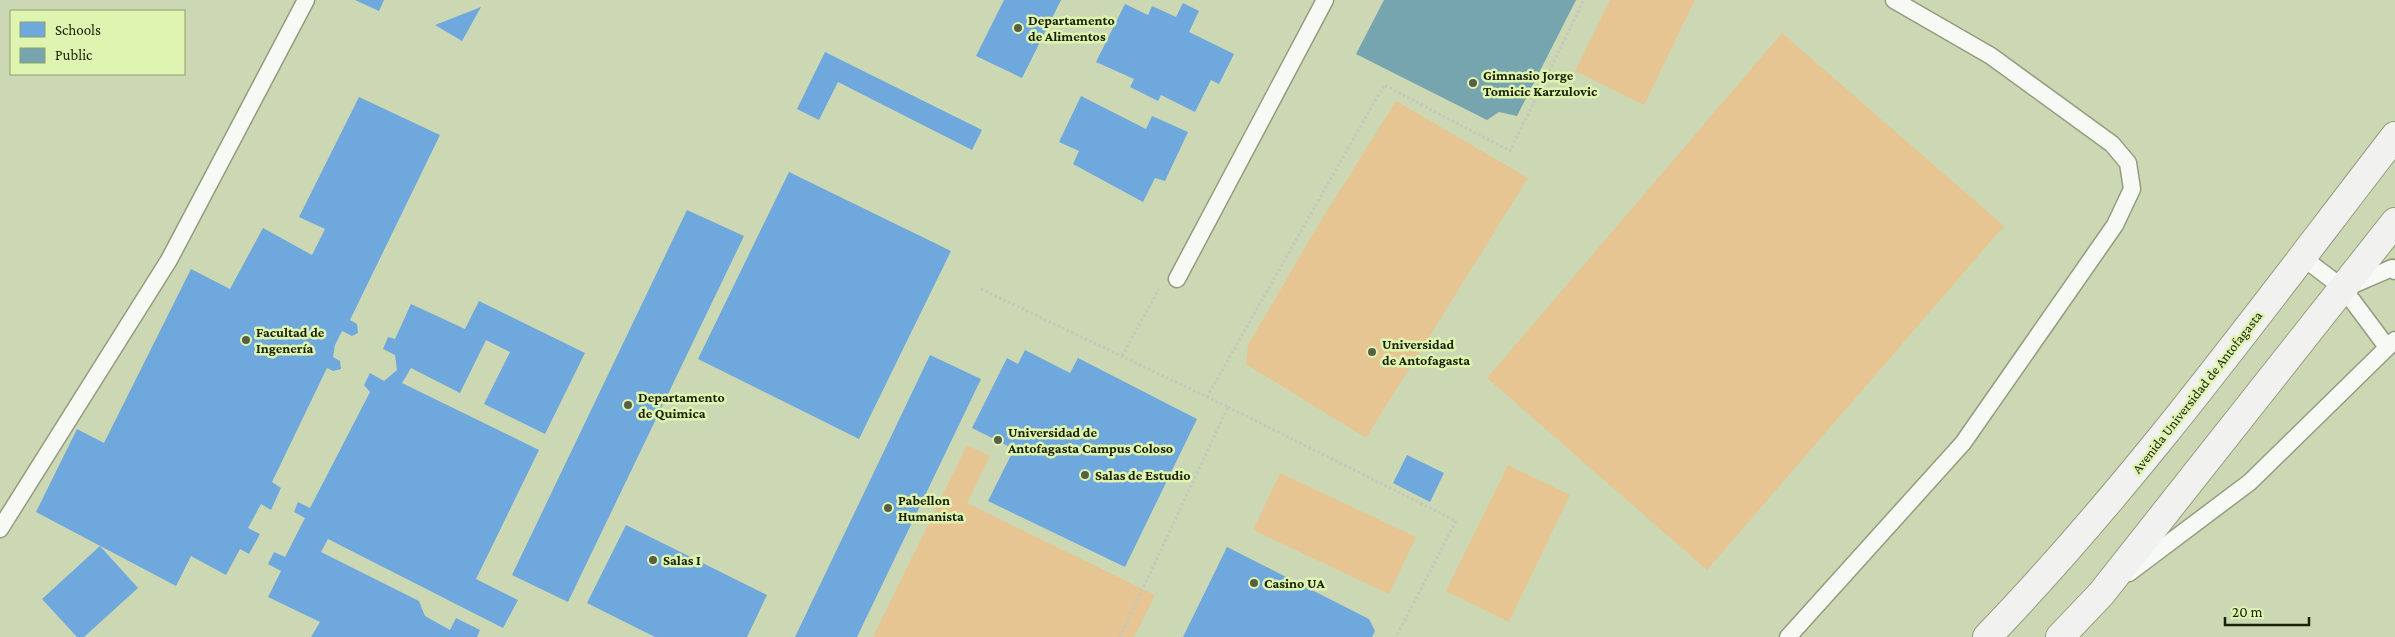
<svg xmlns="http://www.w3.org/2000/svg" width="2395" height="637" font-family="'Crimson Pro',serif">
<style>
.green{fill:#e6c592}
.schools{fill:#6fa8dc}
.public{fill:#76a5af}
.lines{fill:none;stroke-linecap:round;stroke-linejoin:round}
.service-casing{stroke:#939c7f;stroke-width:19}
.secondary-casing{stroke:#939c7f;stroke-width:30}
.path{stroke:#c4c8bd;stroke-width:3;stroke-dasharray:2.5 2.5;stroke-linecap:butt}
.service{stroke:#f7f9f4;stroke-width:16}
.secondary{stroke:#f1f2ef;stroke-width:28}
.poi-dot{fill:#586043;stroke:#dff4b1;stroke-width:2}
.labels{text-anchor:middle;stroke-width:5;stroke-linejoin:round;paint-order:stroke}
.poi-label{font-size:14px;font-weight:bold;fill:#192006;stroke:#dff4b1;text-anchor:start}
.street-label{font-size:14px;fill:#192006;stroke:#dff4b1}
</style>
<rect width="100%" height="100%" fill="#ccd8b3"/>
<g class="green">
<polygon points="1610,0 1695,0 1644,105 1575,71"/>
<polygon points="1782,33 2004,226 1707,570 1487,378"/>
<polygon points="1396,101 1528,178 1366,438 1246,364 1248,345 1317,227"/>
<polygon points="967,445 990,456 967,503 1155,595 1134,637 873,637"/>
<polygon points="1508,465 1570,495 1509,622 1446,591"/>
<polygon points="1280,473 1416,537 1389,594 1253,530"/>
</g>
<g class="schools">
<polygon points="355,0 384,0 379,11"/>
<polygon points="1004,0 1061,0 1022,78 976,56"/>
<polygon points="1183,3 1199,11 1189,32 1234,54 1219,84 1211,80 1195,112 1161,95 1158,101 1130,87 1134,79 1096,62 1125,4 1148,15 1152,6 1176,17"/>
<polygon points="481,7 462,41 435,25"/>
<polygon points="825,52 982,130 972,150 838,82 819,120 797,109"/>
<polygon points="1081,96 1146,129 1152,116 1188,132 1165,181 1155,178 1143,202 1073,164 1079,151 1059,142"/>
<polygon points="359,97 440,135 350,320 357,324 358,333 352,336 342,331 335,345 333,357 340,361 341,369 333,371 327,368 272,482 281,488 271,510 261,504 248,528 260,534 249,554 240,549 226,575 191,556 176,586 36,512 77,429 104,443 191,269 230,289 263,228 312,255 325,229 299,217"/>
<polygon points="789,172 951,251 859,439 698,359"/>
<polygon points="687,210 744,236 568,602 512,575"/>
<polygon points="479,301 585,353 545,434 484,404 510,352 486,340 460,393 411,368 402,383 539,450 476,579 518,600 503,628 328,539 321,552 419,601 425,616 450,630 456,618 480,630 477,637 311,637 320,622 268,597 281,571 268,564 274,552 285,557 305,518 294,512 298,502 310,508 370,392 364,385 370,373 384,381 397,370 395,355 383,349 388,337 395,339 411,304 465,329"/>
<polygon points="1025,350 1070,373 1078,358 1197,419 1125,567 988,501 1014,449 972,428 1007,358 1018,364"/>
<polygon points="930,355 981,379 857,637 795,637"/>
<polygon points="1407,455 1444,473 1430,502 1393,483"/>
<polygon points="626,525 767,595 747,637 655,637 587,603"/>
<polygon points="100,546 138,588 84,637 77,637 42,599"/>
<polygon points="1227,547 1369,619 1375,631 1372,637 1183,637"/>
</g>
<polygon class="public" points="1384,0 1576,0 1517,116 1499,112 1487,120 1356,54"/>
<g class="lines">
<g class="service-casing">
<g id="service">
<polyline points="2302,257 2343,288 2387,347"/>
<polyline points="1177,279 1325,0"/>
<polyline points="2348,287 2392,268 2395,271"/>
<polyline points="0,529 169,260 306,0"/>
<polyline points="2129,573 2250,482 2395,340"/>
<polyline points="1788,637 1963,443 2115,225 2132,189 2128,163 2112,144 1991,56 1894,0"/>
</g>
</g>
<g class="secondary-casing">
<g id="secondary">
<path d="M1987,637C2137,481 2263,307 2395,136"/>
<polyline points="2060,637 2101,594 2395,222"/>
</g>
</g>
<g class="path">
<polyline points="981,289 1228,407 1120,637"/>
<polyline points="1122,356 1159,289"/>
<polyline points="1207,397 1384,85 1510,151 1584,0"/>
<polyline points="1228,407 1456,521 1396,637"/>
</g>
<use href="#service" class="service"/>
<use href="#secondary" class="secondary"/>
</g>
<g class="poi-dot">
<circle cx="1018" cy="28" r="5"/>
<circle cx="1473" cy="83" r="5"/>
<circle cx="246" cy="340" r="5"/>
<circle cx="1372" cy="352" r="5"/>
<circle cx="628" cy="405" r="5"/>
<circle cx="998" cy="440" r="5"/>
<circle cx="1085" cy="475" r="5"/>
<circle cx="888" cy="508" r="5"/>
<circle cx="653" cy="560" r="5"/>
<circle cx="1254" cy="583" r="5"/>
</g>
<g class="labels">
<g class="poi-label">
<text x="1028" y="25">Departamento<tspan x="1028" dy="16">de Alimentos</tspan></text>
<text x="1483" y="80">Gimnasio Jorge<tspan x="1483" dy="16">Tomicic Karzulovic</tspan></text>
<text x="256" y="337">Facultad de<tspan x="256" dy="16">Ingenería</tspan></text>
<text x="1382" y="349">Universidad<tspan x="1382" dy="16">de Antofagasta</tspan></text>
<text x="638" y="402">Departamento<tspan x="638" dy="16">de Quimica</tspan></text>
<text x="1008" y="437">Universidad de<tspan x="1008" dy="16">Antofagasta Campus Coloso</tspan></text>
<text x="1095" y="480">Salas de Estudio</text>
<text x="898" y="505">Pabellon<tspan x="898" dy="16">Humanista</tspan></text>
<text x="663" y="565">Salas I</text>
<text x="1264" y="588">Casino UA</text>
</g>
<g class="street-label">
<text transform="translate(2197 392) rotate(-52)" y="5">Avenida Universidad de Antofagasta</text>
</g>
</g>
<rect x="10" y="10" width="175" height="65" fill="#dff4b1" stroke="#909f6d"/>
<rect x="20" y="22" width="25" height="15" fill="#6fa8dc" stroke="#909f6d"/>
<text x="55" y="35" font-size="15" fill="#192006">Schools</text>
<rect x="20" y="48" width="25" height="15" fill="#76a5af" stroke="#909f6d"/>
<text x="55" y="60" font-size="15" fill="#192006">Public</text>
<path d="M2225 617v8h84v-8" fill="none" stroke="#192006" stroke-width="2.5"/>
<text x="2232" y="617" font-size="15" fill="#192006" stroke="#dff4b1" stroke-width="4" paint-order="stroke">20 m</text>
</svg>
